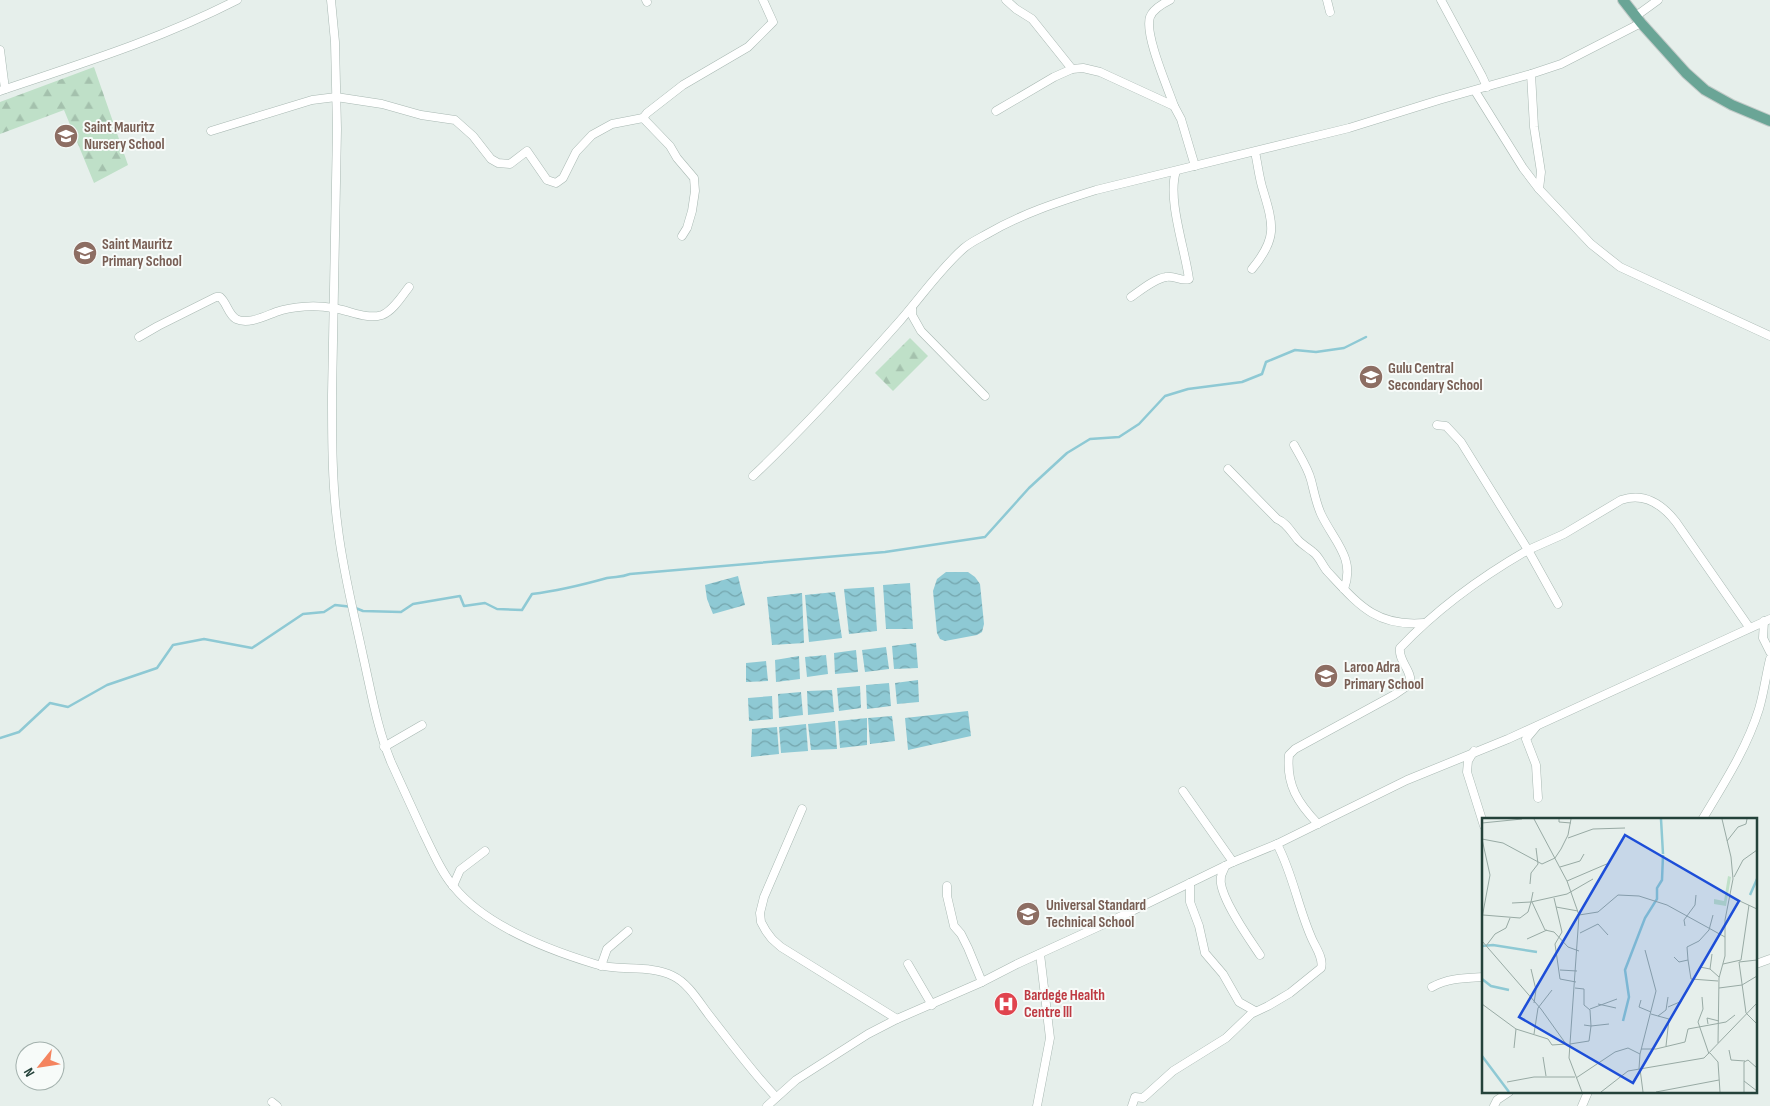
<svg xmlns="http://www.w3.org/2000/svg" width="1770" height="1106" font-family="'Sofia Sans Condensed',sans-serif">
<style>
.forest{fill:url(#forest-firs)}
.water{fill:url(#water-waves)}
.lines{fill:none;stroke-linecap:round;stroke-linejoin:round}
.stream{stroke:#8ec9d4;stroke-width:2.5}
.minor-casing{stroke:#a8b8b2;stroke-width:9}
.major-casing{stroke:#c2cac8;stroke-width:12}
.minor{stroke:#fff;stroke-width:8}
.major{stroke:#6aa596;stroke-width:10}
.labels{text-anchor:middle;stroke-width:4;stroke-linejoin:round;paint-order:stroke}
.education-label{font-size:15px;font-weight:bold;fill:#785e54;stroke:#f7fbf9;text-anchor:start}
.health-label{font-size:15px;font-weight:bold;fill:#be3a42;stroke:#f7fbf9;text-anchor:start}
.inset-river{fill:none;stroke:#8ec9d4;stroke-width:2.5}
.inset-road{fill:none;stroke:#98aaa4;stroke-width:1}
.view{fill:#1d4ed8;fill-opacity:0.15;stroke:#1d4ed8;stroke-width:2.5}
.inset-edge{fill:none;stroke:#24423a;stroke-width:2.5}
</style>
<defs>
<pattern id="forest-firs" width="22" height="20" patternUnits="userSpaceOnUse" patternTransform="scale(1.25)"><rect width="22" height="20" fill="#bfe0c8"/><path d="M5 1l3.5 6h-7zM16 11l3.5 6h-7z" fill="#a4c1ad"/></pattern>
<pattern id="water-waves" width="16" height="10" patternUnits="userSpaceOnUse" patternTransform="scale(1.25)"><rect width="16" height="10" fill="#8ec9d4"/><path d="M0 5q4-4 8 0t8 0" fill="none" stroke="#74a5ad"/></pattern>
</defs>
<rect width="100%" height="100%" fill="#e6efeb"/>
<g class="forest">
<polygon points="94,67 128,165 94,183 64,110 0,134 0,102"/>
<polygon points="910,338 928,356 893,391 875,373"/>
</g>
<g class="water">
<polygon points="946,572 968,572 975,577 980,584 984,624 982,632 977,635 945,641 940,639 937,633 933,591 937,579"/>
<polygon points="738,576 745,605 713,614 707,599 705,585"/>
<polygon points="910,583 913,629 886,629 883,585"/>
<polygon points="874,587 877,631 849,634 844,589"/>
<polygon points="835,592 842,638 809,642 805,595"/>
<polygon points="802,593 804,643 772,645 767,597"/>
<polygon points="916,643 918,668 894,669 892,646"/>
<polygon points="886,647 889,669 865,672 862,650"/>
<polygon points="856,650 858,672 835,674 834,653"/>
<polygon points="826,655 828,674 807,677 805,657"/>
<polygon points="799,656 800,679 776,682 775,660"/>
<polygon points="766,661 768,681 746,682 746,663"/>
<polygon points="918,680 919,702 897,704 895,683"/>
<polygon points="889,683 891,706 867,709 866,685"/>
<polygon points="860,686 861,708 839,711 837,688"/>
<polygon points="832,690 834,712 808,715 807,691"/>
<polygon points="801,692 803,715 779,718 778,694"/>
<polygon points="772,696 773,719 749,721 748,698"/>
<polygon points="968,711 971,736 908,750 905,718"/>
<polygon points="892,716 895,741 870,744 868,718"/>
<polygon points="867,718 867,745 840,748 838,721"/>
<polygon points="835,721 837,749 811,750 808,724"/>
<polygon points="806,724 808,751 781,753 779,727"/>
<polygon points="777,727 779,754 751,757 752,729"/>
</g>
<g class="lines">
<path class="stream" d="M0,738L19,732L50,703L68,707L107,685L157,668L173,645L204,639L252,648L303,614L324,612L335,605L353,607L363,611L401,612L413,604L460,596L464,606L485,603L497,609L522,610L532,594C557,591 582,585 607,578C616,576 620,578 630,574L885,552L985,537L1029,488L1067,453L1090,439L1119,437L1139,424L1165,396L1188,389L1242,382L1262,374L1266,362L1295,350L1316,352L1344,348L1366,337"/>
<g class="minor-casing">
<g id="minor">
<path d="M331,0L335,42L337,129L332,395C332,440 332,485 338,529C343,571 354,614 363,656C371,691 377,728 391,762C402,786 413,810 424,834C433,852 441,872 454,887C485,925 549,950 595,964C620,972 649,964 673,976C688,983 699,1002 709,1015C731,1043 752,1072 776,1097"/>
<polyline points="646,0 647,2"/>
<polyline points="1006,0 1016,9 1032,19 1072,69"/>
<path d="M1170,0C1162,4 1153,9 1150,17C1144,34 1168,88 1174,106"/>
<polyline points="1327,0 1330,12"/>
<polyline points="1441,0 1482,76 1487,87"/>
<polyline points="1636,16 1658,0"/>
<polyline points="1641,23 1561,64 1531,74 1534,127 1541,172 1539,189 1591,244 1620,267 1770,336"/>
<polyline points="0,50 5,89"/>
<path d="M0,91C80,64 161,39 237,0"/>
<polyline points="1475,91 1523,168 1539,189"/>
<polyline points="996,111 1054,77 1072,69 1083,68 1100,72 1174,106 1181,119 1195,166"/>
<polyline points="211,131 312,100 336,97 382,104 421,115 455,120 473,136 491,159 498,163 510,164 527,151 547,180 556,183 563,178 576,152 592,135 612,124 643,118"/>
<polyline points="682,236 687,228 692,211 695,191 694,178 677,158 670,146 643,118 647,113 683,85 748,47 773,22 763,0"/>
<path d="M1252,269C1277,239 1274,226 1263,190C1259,178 1258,165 1255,152"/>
<path d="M1131,297C1141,290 1154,279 1166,277C1174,275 1182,282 1189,279C1185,249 1167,199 1176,171"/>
<polyline points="912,308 912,315 921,331 985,396"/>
<path d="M139,337L158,326L216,297H220C227,303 228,314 236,319C248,325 265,316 276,312C293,306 316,305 333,308C349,310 366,320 382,315C393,311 402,296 409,287"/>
<path d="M1437,425L1446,426L1461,442L1528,550L1564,534L1621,500C1644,492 1662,504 1676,522L1749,627"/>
<path d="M1294,445C1300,456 1308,468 1311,480C1314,491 1316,503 1321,514C1333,540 1356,558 1344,589"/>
<path d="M1228,469L1277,519C1286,522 1291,532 1298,540C1303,545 1308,548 1313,552C1319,556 1322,565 1327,571C1358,604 1375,627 1424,623"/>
<path d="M753,476C805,427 852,375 899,322C921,297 940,269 964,248C971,242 980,238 987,234C1021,214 1058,202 1096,190L1349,128L1439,100L1531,74"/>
<polyline points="1764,621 1763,638 1770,652"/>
<polyline points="1536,727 1526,739 1536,765 1538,798"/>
<polyline points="384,747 422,725"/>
<polyline points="1474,751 1468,761 1467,772 1484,826"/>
<polyline points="1183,791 1233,862"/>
<polyline points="802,809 764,897 760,913 761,922 766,931 772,939 781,947 897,1019"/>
<path d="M1702,820C1723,785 1747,748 1759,709C1764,692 1766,675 1770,659"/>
<path d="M1318,824C1298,803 1286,785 1289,755L1295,749L1394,695L1410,684C1413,671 1398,661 1400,648C1437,609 1481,577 1528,550L1558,604"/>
<path d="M1225,866C1224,870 1221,874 1221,877C1217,894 1250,940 1260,955"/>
<polyline points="1190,883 1190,902 1199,926 1205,953 1223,974 1239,1002 1255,1011"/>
<polyline points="453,886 460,870 485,851"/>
<polyline points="947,886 947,896 954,926 961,934 968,948 982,982"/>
<polyline points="908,964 932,1005"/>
<polyline points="1756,964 1770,959"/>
<polyline points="601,966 607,949 628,931"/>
<path d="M1432,987C1448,978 1465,978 1484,977"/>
<polyline points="272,1102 277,1106"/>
<polyline points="767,1106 796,1080 868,1034 897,1019 982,982 1017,964 1126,914 1233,862 1277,844 1407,780 1508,739 1770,619"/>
<polyline points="1037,1106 1050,1038 1040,954"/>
<path d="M1132,1106L1135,1097L1143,1098L1173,1071L1226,1038L1251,1014L1268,1006L1290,993L1321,968C1324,959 1316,948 1312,939C1298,908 1293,874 1277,844"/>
<polyline points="1494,1106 1497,1100 1509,1092"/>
<polyline points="1582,1106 1588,1092"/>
</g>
</g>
<g class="major-casing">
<polyline id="major" points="1623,0 1641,23 1686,73 1705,90 1732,105 1770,121"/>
</g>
<use href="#minor" class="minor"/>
<use href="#major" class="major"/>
</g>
<defs>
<g id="school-disc" transform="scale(1.25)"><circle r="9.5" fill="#8d6e63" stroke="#f7fbf9"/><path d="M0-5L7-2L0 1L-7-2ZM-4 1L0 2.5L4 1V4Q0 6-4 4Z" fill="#fff"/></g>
<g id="hospital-disc" transform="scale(1.25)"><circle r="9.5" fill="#e0444e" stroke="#f7fbf9"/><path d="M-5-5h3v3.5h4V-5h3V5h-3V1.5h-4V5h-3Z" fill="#fff"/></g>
</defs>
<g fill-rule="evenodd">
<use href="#school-disc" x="66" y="136"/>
<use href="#school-disc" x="85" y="253"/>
<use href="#school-disc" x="1371" y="377"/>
<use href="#school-disc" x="1326" y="676"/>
<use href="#school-disc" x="1028" y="914"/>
<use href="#hospital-disc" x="1006" y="1004"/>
</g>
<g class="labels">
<g class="education-label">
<text x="84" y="132">Saint Mauritz<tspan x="84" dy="17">Nursery School</tspan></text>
<text x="102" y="249">Saint Mauritz<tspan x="102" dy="17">Primary School</tspan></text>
<text x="1388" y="373">Gulu Central<tspan x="1388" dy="17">Secondary School</tspan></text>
<text x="1344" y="672">Laroo Adra<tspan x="1344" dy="17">Primary School</tspan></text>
<text x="1046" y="910">Universal Standard<tspan x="1046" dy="17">Technical School</tspan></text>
</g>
<g class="health-label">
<text x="1024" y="1000">Bardege Health<tspan x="1024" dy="17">Centre lll</tspan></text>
</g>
</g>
<g transform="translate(1482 818)">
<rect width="275" height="275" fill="#e6efeb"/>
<path d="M246,58L249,59L244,88L232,86V81L242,83Z" fill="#bfe0c8"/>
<path class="inset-river" d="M179,1L181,36M268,77L275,61M0,128L11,127L55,134M0,161L9,168L27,172M141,203L147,179L143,152L163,100L175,81V70L180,62L181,37M0,238L27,274"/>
<path class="inset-road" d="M52,1L85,63L97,97L87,240L100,274M77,1V4L89,5M0,5L40,1M86,20L111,11L143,10M0,21L21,25L60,46L73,40L79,31L86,17L89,1M245,23L256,9L264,6L265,1M78,49L98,43L102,36M252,59L261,42L275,32M85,63L127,45M48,66L49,55L56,46L54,30M247,78L275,91M72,80L80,114L73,126L78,161L94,164M50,84L63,112L72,114L86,129L97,133M30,85L49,84L51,74M74,89L96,93M1,97L38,100L46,94L49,84L85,76L111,61M97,97L116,94L136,77L157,78L185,87L243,119M0,100L8,57L0,21M203,108L202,102L213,87L214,77M98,115L116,106L126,117M45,121L65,112M0,123L59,191L84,226M4,128L13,116L24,110L28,100M192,139L197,144L206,142L209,161L236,163M206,142L205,129L217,123L227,112L231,97M275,142L257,144L264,195L275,206M241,146L259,142L267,87M218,149L228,151L237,159M49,151L54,172L52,185M228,151L230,136M78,152L95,153M93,170L102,171V187L108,192L109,208L102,207M237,170L260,167L275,158M220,179L221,191L216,204L227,236M159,182L157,189L169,194M0,186L34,211L66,221L70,227L84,226M116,186L134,190M186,189L200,183M108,191L135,181M169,196L176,198L184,192L186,179M176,198L187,201L184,228M226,206L225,200L237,203M52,216L56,190L70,172M236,225L237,160L243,138V102L251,61L249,39L240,1M88,226L107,223L109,208L127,206M32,230L34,211M159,231H174L203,224L206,211L244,204L253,197M247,232L249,242L263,243M228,235L236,244L238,274M158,236L174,173L163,132M61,239L64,258M158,251L161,274M94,260L133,234L146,230L158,236L157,251M262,263L275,273M25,264L52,259H93M119,274L146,253L222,240L275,185M174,274L237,262M262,274V244L266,242L275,250"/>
<path class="view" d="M143,17L257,83L151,265L37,199Z"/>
<rect width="275" height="275" class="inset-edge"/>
</g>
<g transform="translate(40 1066) rotate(240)"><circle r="24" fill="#f7fbf9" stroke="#a3b1ad"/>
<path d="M0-4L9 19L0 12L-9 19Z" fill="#f4845f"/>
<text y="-8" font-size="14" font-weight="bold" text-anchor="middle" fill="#24423a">N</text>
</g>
</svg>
